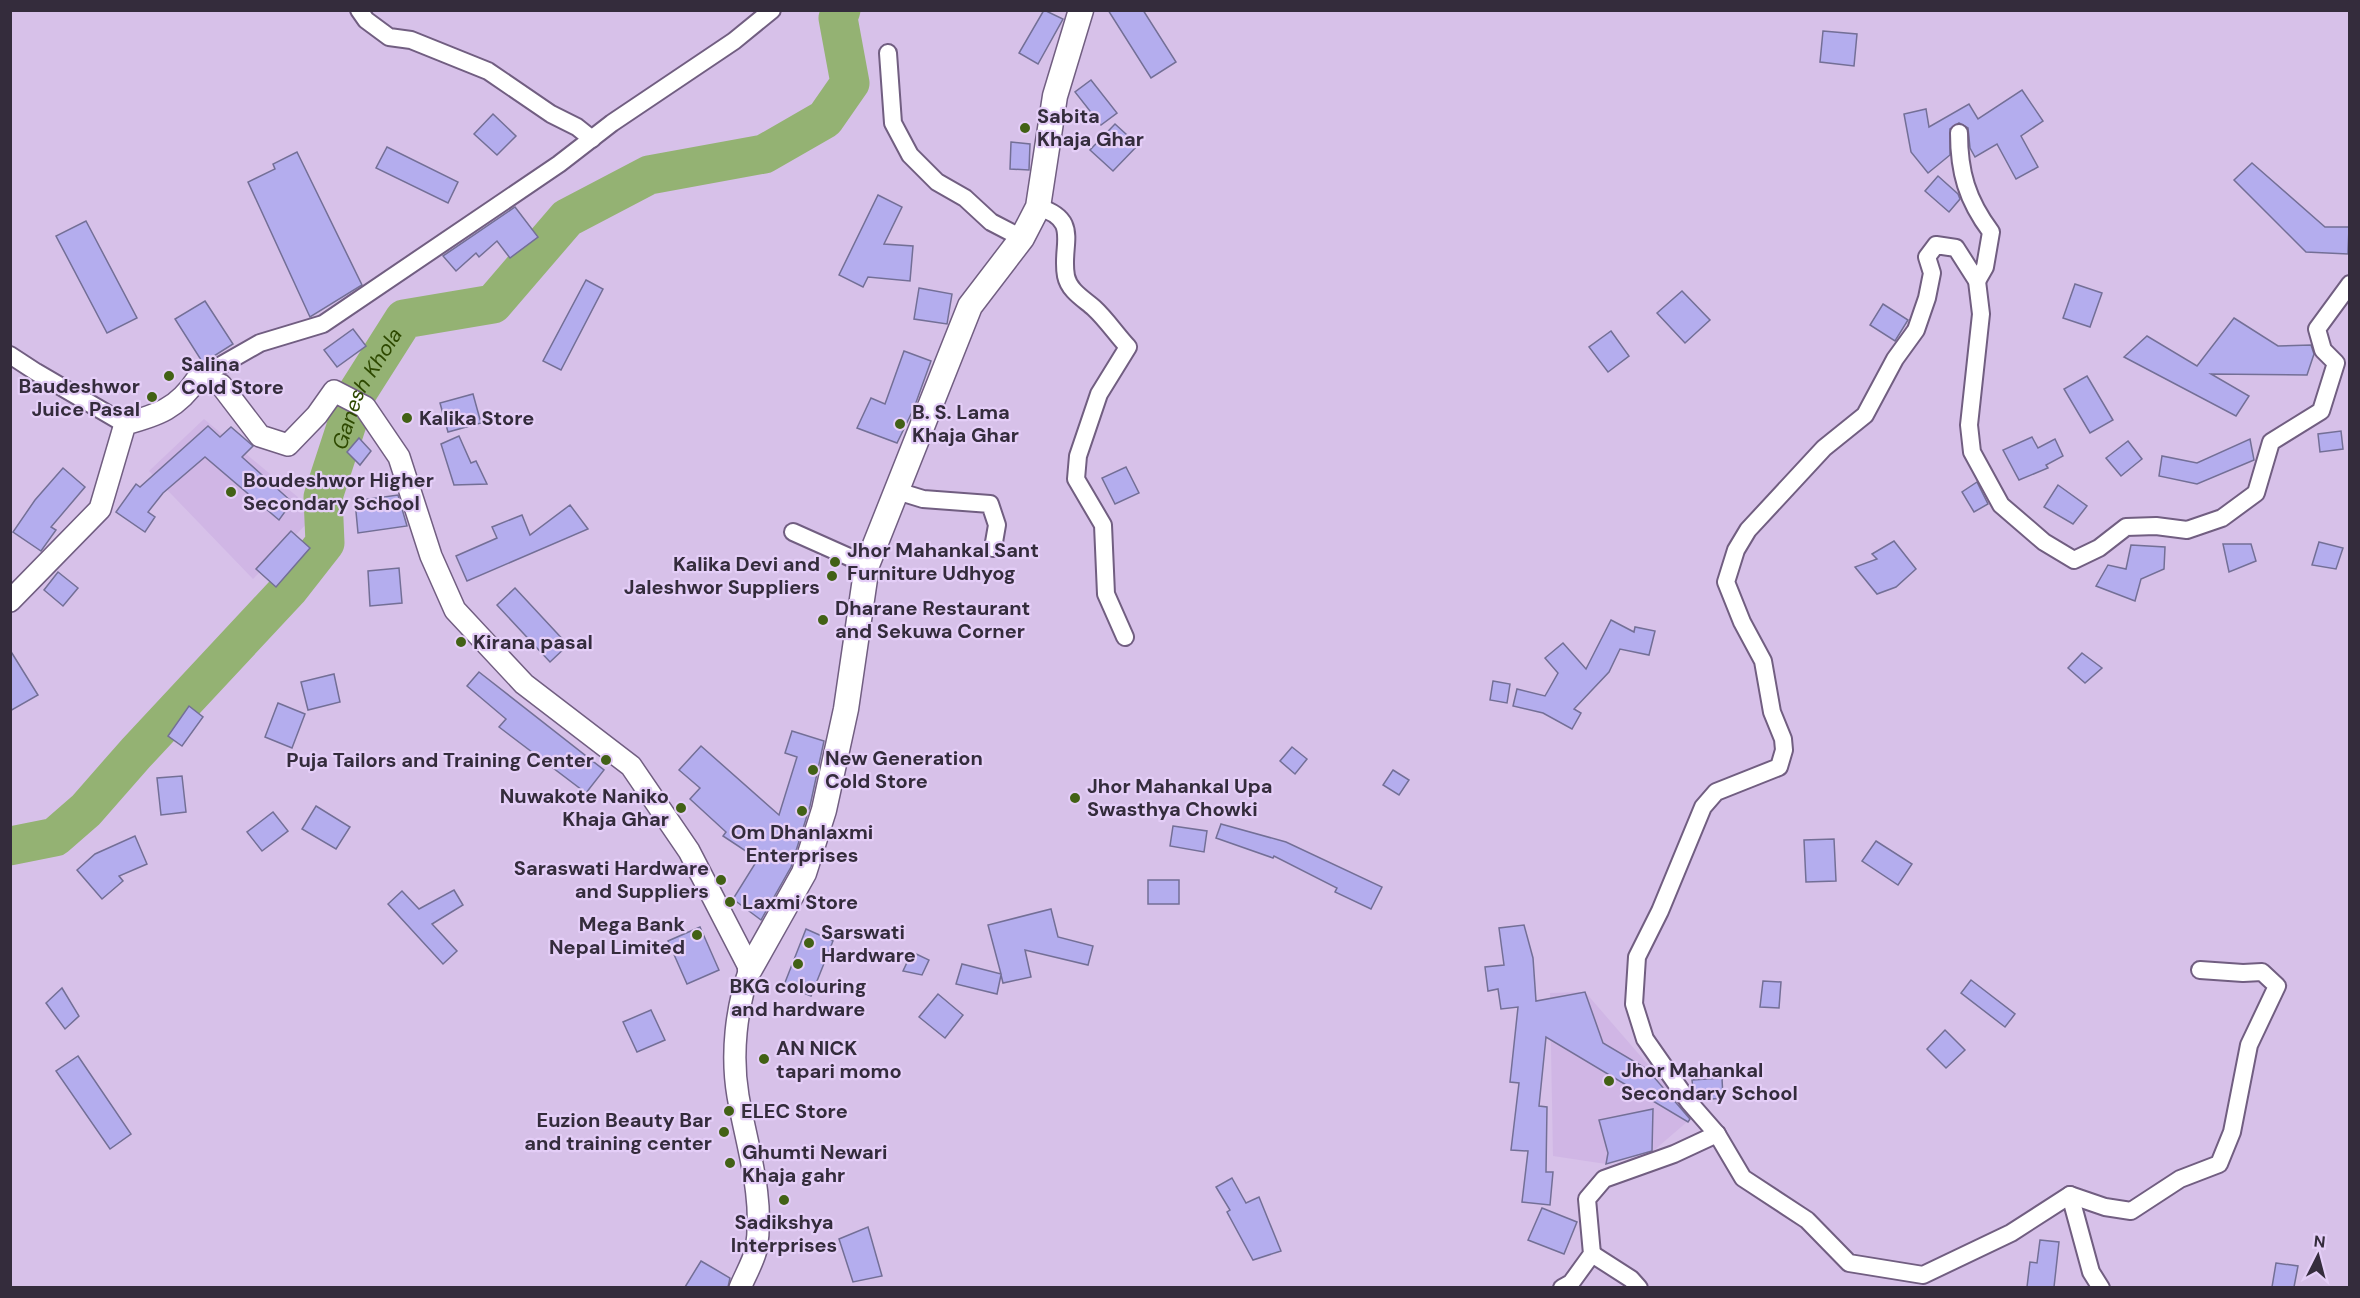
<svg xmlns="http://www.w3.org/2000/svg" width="2360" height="1298" font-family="'DM Sans',sans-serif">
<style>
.built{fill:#d0b6e5}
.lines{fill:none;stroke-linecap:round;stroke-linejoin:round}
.river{stroke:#94b273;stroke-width:39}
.building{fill:#b4adee;stroke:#736f96;stroke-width:1.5}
.minor-casing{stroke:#715e81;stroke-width:20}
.tertiary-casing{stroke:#715e81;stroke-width:24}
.secondary-casing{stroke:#715e81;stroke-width:27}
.minor{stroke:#fff;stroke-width:16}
.tertiary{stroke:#fff;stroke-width:21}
.secondary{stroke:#fff;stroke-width:24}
.poi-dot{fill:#426115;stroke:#e4cef7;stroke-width:2}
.labels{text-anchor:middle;stroke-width:4.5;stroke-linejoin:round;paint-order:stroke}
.poi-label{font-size:20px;font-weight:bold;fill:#342c3c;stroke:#e4cef7;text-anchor:start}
.water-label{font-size:21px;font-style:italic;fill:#2e4900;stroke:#e4cef7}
</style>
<rect width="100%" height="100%" fill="#d7c1e9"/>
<g class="built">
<polygon points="204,419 317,513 253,579 149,471"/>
<polygon points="1585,992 1689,1112 1688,1121 1652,1152 1606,1164 1553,1156 1550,993"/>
</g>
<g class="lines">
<path class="river" id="s1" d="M10,846L55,837L86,810L136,753L289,589L325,543L323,497L357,393L404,319L493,304L567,218L649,175L764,154L825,119L850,83L838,18L841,10"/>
</g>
<g class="building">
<polygon points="1044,10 1063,19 1038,64 1019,53"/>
<polygon points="1108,10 1143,10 1176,62 1151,78"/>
<polygon points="1823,31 1857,34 1854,66 1820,62"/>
<polygon points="1091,80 1117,113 1101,125 1075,92"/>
<polygon points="2022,90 2043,121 2021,136 2038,167 2016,179 1997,144 1975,157 1970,148 1968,128 1959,123 1950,129 1950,155 1928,173 1911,152 1904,114 1926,109 1929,127 1969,104 1978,119"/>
<polygon points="493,114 516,136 497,155 474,134"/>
<polygon points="1115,124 1138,145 1113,171 1090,150"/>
<polygon points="1011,142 1030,144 1029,170 1010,169"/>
<polygon points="387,147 458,182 448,203 376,168"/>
<polygon points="297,152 362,285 310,317 248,182 275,169 273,164"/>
<polygon points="2252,163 2325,227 2349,227 2348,254 2306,252 2234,180"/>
<polygon points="1938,176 1958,194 1960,199 1949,212 1925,191"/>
<polygon points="878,195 902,207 884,244 913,246 910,281 868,277 863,287 839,275"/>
<polygon points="515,207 538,237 510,258 497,241 479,257 476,253 456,271 443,256"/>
<polygon points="86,221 137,318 107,333 56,236"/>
<polygon points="586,280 603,289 561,370 543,361"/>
<polygon points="2075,284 2102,293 2090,327 2063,318"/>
<polygon points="919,288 952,294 947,324 914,319"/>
<polygon points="1682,291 1710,320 1685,343 1657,313"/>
<polygon points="205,301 233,344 203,363 175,319"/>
<polygon points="1883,304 1908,320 1895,341 1870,325"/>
<polygon points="2234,318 2278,346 2311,345 2314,354 2307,375 2211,374 2249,396 2236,416 2124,357 2147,336 2197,366"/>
<polygon points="353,329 366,346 337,367 324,350"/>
<polygon points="1611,331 1629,356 1608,372 1589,347"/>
<polygon points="904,351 931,361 914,408 897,443 857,428 871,398 885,404"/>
<polygon points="2087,376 2113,420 2090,433 2064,389"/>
<polygon points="473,394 481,423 448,432 440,403"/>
<polygon points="208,426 220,437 231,427 253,446 242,457 292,502 279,520 205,457 163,493 148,512 155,517 145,532 116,512 136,484 140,487"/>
<polygon points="2341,431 2343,449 2320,452 2318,434"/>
<polygon points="459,436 471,463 476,461 487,484 454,485 441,444"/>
<polygon points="2032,437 2038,448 2055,439 2063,456 2046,465 2048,468 2019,480 2003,450"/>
<polygon points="359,438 371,451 360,465 347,452"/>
<polygon points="2250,439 2254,460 2197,484 2159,476 2162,456 2197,463"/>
<polygon points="2128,441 2142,459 2121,476 2106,458"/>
<polygon points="1126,467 1139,493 1115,504 1102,478"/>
<polygon points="63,468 85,487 51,527 56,530 41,551 13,532 35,500"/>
<polygon points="1977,482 1988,504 1974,512 1962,492"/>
<polygon points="2058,485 2087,506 2073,524 2044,507"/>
<polygon points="398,495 407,526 358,533 355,501"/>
<polygon points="570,505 588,529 467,581 456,556 497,538 492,527 522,515 530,535"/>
<polygon points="291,531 310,548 276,587 256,569"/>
<polygon points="1894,541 1916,569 1896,587 1877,594 1855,567 1877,559 1872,554"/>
<polygon points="2319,542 2343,548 2336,569 2312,565"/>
<polygon points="2223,544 2251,544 2256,561 2229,572"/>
<polygon points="2131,545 2165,547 2164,569 2141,579 2135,601 2096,586 2108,565 2126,569"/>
<polygon points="399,568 402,603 370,606 368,571"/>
<polygon points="58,572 78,588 63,606 44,590"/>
<polygon points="515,588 568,645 550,662 497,605"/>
<polygon points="1611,620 1634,632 1635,627 1655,631 1649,655 1620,649 1609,672 1574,709 1581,713 1572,729 1543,713 1513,706 1517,689 1545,696 1558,673 1545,658 1563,643 1586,669"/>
<polygon points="10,650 38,695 10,711"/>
<polygon points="2082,653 2102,668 2085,683 2068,668"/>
<polygon points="479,672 604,770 586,793 499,727 506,719 467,686"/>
<polygon points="334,674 340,702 308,710 301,682"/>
<polygon points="1493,681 1510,684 1507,703 1490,700"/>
<polygon points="278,703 305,714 292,748 265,737"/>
<polygon points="189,706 203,717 182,746 168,736"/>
<polygon points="792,731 824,741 810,806 791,867 761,920 733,899 758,859 723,836 726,832 690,799 700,788 679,770 701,746 779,815 797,757 785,753"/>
<polygon points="1292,747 1307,759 1295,774 1280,761"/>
<polygon points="1393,770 1409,780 1399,795 1383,785"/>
<polygon points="182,776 186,812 161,815 157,778"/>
<polygon points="316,806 350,827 336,849 302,829"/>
<polygon points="273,812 288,831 262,851 247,832"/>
<polygon points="1221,824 1286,842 1382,887 1371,909 1335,892 1337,888 1274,856 1273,858 1216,838"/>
<polygon points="1173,826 1207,831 1204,852 1170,846"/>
<polygon points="135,836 147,864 119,876 123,881 102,899 77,870 95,854"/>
<polygon points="1834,839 1836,881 1806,882 1804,840"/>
<polygon points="1876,841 1912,864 1898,885 1862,861"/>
<rect x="1148" y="880" width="31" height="24"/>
<polygon points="454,890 463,905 432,924 457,951 443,964 388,904 402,891 419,909"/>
<polygon points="1051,909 1058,937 1093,946 1088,965 1025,950 1031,977 1003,983 1001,975 997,994 956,984 962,964 1001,974 988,925"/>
<polygon points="1524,925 1533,958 1536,1001 1585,992 1603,1043 1647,1069 1690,1119 1688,1122 1546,1037 1539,1106 1547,1107 1546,1172 1553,1172 1550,1205 1522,1202 1528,1151 1511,1150 1519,1083 1510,1082 1518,1007 1501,1009 1498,989 1488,991 1485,967 1504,965 1499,928"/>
<polygon points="700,927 719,970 687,984 668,941"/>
<polygon points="806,929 833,941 811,996 784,985"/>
<polygon points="912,952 929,960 922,975 903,971"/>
<polygon points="1971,980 2015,1014 2005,1027 1961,993"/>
<polygon points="1763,981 1781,982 1779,1008 1760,1007"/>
<polygon points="62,988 79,1016 65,1029 46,1003"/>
<polygon points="938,994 963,1015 945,1038 919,1017"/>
<polygon points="651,1010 665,1040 637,1052 623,1022"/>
<polygon points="1945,1030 1965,1050 1946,1068 1927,1049"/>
<polygon points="78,1056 131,1134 110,1149 56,1071"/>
<polygon points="1722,1078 1723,1098 1701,1100 1693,1089 1692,1080"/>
<polygon points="1653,1109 1652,1151 1606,1164 1608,1153 1599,1120"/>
<polygon points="1232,1178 1246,1203 1259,1197 1281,1251 1253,1260 1227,1212 1230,1210 1216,1187"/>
<polygon points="1542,1208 1577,1222 1564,1254 1528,1240"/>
<polygon points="868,1227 882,1276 853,1282 839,1239"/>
<polygon points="2040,1240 2059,1242 2054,1287 2027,1287 2030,1262 2037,1263"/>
<polygon points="701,1261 730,1278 728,1287 685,1287"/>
<polygon points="2276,1263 2298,1266 2294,1287 2272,1287"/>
</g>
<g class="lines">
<g class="minor-casing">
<g id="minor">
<polyline points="359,10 366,20 389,37 411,40 488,71 551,114 577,127 592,139"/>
<polyline points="888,53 893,123 910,155 937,182 965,198 991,222 1022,238"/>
<path d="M1959,133C1959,172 1967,200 1991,232L1985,267L1977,281"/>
<path d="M1038,207C1082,220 1060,245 1066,276C1069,291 1084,299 1094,308C1106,319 1116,334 1128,347L1099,394L1078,456L1076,479L1103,525L1106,594L1125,637"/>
<polyline points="10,355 36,372 125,424"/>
<polyline points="197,379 260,343 323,324 559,164 612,123 734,41 772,10"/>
<polyline points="897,491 923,499 990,504 997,525 993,548"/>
<polyline points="793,532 867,565"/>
<polyline points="2070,1195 2105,1207 2131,1211 2180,1179 2219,1164 2232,1132 2249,1045 2277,986 2262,972 2243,973 2200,970"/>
<polyline points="1592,1254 1631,1279 1639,1288"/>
<polyline points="1562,1288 1571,1283 1592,1254 1587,1199 1604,1179 1674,1154 1717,1134"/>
<polyline points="2101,1288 2091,1272 2070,1195 2011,1233 1923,1275 1849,1263 1807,1220 1743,1178 1717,1134 1689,1102 1645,1039 1634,1004 1637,957 1660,911 1703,807 1716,792 1779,767 1784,750 1783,739 1772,712 1763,661 1742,622 1726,582 1736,550 1748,530 1824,448 1865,415 1895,359 1916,330 1927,298 1932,273 1927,257 1936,245 1956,248 1977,281 1981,314 1969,425 1972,452 2001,505 2044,542 2074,560 2099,548 2126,527 2156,526 2187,530 2222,518 2256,493 2271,442 2321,411 2336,363 2323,350 2317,329 2350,284"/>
</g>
</g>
<g class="tertiary-casing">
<path id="tertiary" d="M10,601L100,509L125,424C158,415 178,408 197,379L221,385L260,436L288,445L317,415L334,391L365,407L399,457L431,556L455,610L524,684L631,766L689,851L750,969C736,1008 731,1055 738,1096C747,1147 765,1198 756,1250C753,1262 745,1276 740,1288"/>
</g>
<g class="secondary-casing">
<polyline id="secondary" points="750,969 804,873 824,810 846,709 867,565 970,306 1022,238 1038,207 1055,96 1081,10"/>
</g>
<use href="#minor" class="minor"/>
<use href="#tertiary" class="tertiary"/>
<use href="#secondary" class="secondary"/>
</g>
<g class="poi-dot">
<circle cx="1025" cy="128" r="6"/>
<circle cx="169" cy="376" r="6"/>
<circle cx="152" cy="397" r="6"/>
<circle cx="407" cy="418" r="6"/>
<circle cx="900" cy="424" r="6"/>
<circle cx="231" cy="492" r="6"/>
<circle cx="835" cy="562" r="6"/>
<circle cx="832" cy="576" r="6"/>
<circle cx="823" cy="620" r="6"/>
<circle cx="461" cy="642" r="6"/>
<circle cx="606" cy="760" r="6"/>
<circle cx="813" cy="770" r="6"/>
<circle cx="1075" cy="798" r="6"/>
<circle cx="681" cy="808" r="6"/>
<circle cx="802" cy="811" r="6"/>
<circle cx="721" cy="880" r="6"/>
<circle cx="730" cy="902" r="6"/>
<circle cx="697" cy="935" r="6"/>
<circle cx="809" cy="943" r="6"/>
<circle cx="798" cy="964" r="6"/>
<circle cx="764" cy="1059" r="6"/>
<circle cx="1609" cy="1081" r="6"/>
<circle cx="729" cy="1111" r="6"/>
<circle cx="724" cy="1132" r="6"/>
<circle cx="730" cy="1163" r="6"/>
<circle cx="784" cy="1200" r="6"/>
</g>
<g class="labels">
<g class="poi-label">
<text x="1037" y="123">Sabita<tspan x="1037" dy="23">Khaja Ghar</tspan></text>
<text x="181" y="371">Salina<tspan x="181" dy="23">Cold Store</tspan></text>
<text x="140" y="393" text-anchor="end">Baudeshwor<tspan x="140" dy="23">Juice Pasal</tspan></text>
<text x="912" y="419">B. S. Lama<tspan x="912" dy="23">Khaja Ghar</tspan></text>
<text x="419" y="425">Kalika Store</text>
<text x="243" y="487">Boudeshwor Higher<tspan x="243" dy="23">Secondary School</tspan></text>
<text x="847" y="557">Jhor Mahankal Sant<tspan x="847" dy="23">Furniture Udhyog</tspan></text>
<text x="820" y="571" text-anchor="end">Kalika Devi and<tspan x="820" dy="23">Jaleshwor Suppliers</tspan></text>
<text x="835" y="615">Dharane Restaurant<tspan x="835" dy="23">and Sekuwa Corner</tspan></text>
<text x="473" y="649">Kirana pasal</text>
<text x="825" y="765">New Generation<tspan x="825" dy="23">Cold Store</tspan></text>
<text x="594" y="767" text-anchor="end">Puja Tailors and Training Center</text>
<text x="1087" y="793">Jhor Mahankal Upa<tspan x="1087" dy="23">Swasthya Chowki</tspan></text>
<text x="669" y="803" text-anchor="end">Nuwakote Naniko<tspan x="669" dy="23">Khaja Ghar</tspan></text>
<text x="802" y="839" text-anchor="middle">Om Dhanlaxmi<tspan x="802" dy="23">Enterprises</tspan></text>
<text x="709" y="875" text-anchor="end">Saraswati Hardware<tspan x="709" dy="23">and Suppliers</tspan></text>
<text x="742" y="909">Laxmi Store</text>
<text x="685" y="931" text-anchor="end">Mega Bank<tspan x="685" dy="23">Nepal Limited</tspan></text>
<text x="821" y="939">Sarswati<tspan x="821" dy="23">Hardware</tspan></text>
<text x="798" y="993" text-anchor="middle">BKG colouring<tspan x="798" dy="23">and hardware</tspan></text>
<text x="776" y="1055">AN NICK<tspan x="776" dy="23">tapari momo</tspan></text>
<text x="1621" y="1077">Jhor Mahankal<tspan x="1621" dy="23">Secondary School</tspan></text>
<text x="741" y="1118">ELEC Store</text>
<text x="712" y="1127" text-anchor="end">Euzion Beauty Bar<tspan x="712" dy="23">and training center</tspan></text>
<text x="742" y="1159">Ghumti Newari<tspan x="742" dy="23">Khaja gahr</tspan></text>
<text x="784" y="1229" text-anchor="middle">Sadikshya<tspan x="784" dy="23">Interprises</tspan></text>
</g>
<g class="water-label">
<text dy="7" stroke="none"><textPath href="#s1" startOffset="609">Ganesh Khola</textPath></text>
</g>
</g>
<rect width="2360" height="1298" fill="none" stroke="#342c3c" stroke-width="24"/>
<g transform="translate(2318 1256) rotate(6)" stroke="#e4cef7" stroke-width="4.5" paint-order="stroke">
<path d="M0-4.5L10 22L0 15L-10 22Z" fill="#342c3c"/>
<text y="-9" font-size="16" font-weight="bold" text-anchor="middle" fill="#342c3c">N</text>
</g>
</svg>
